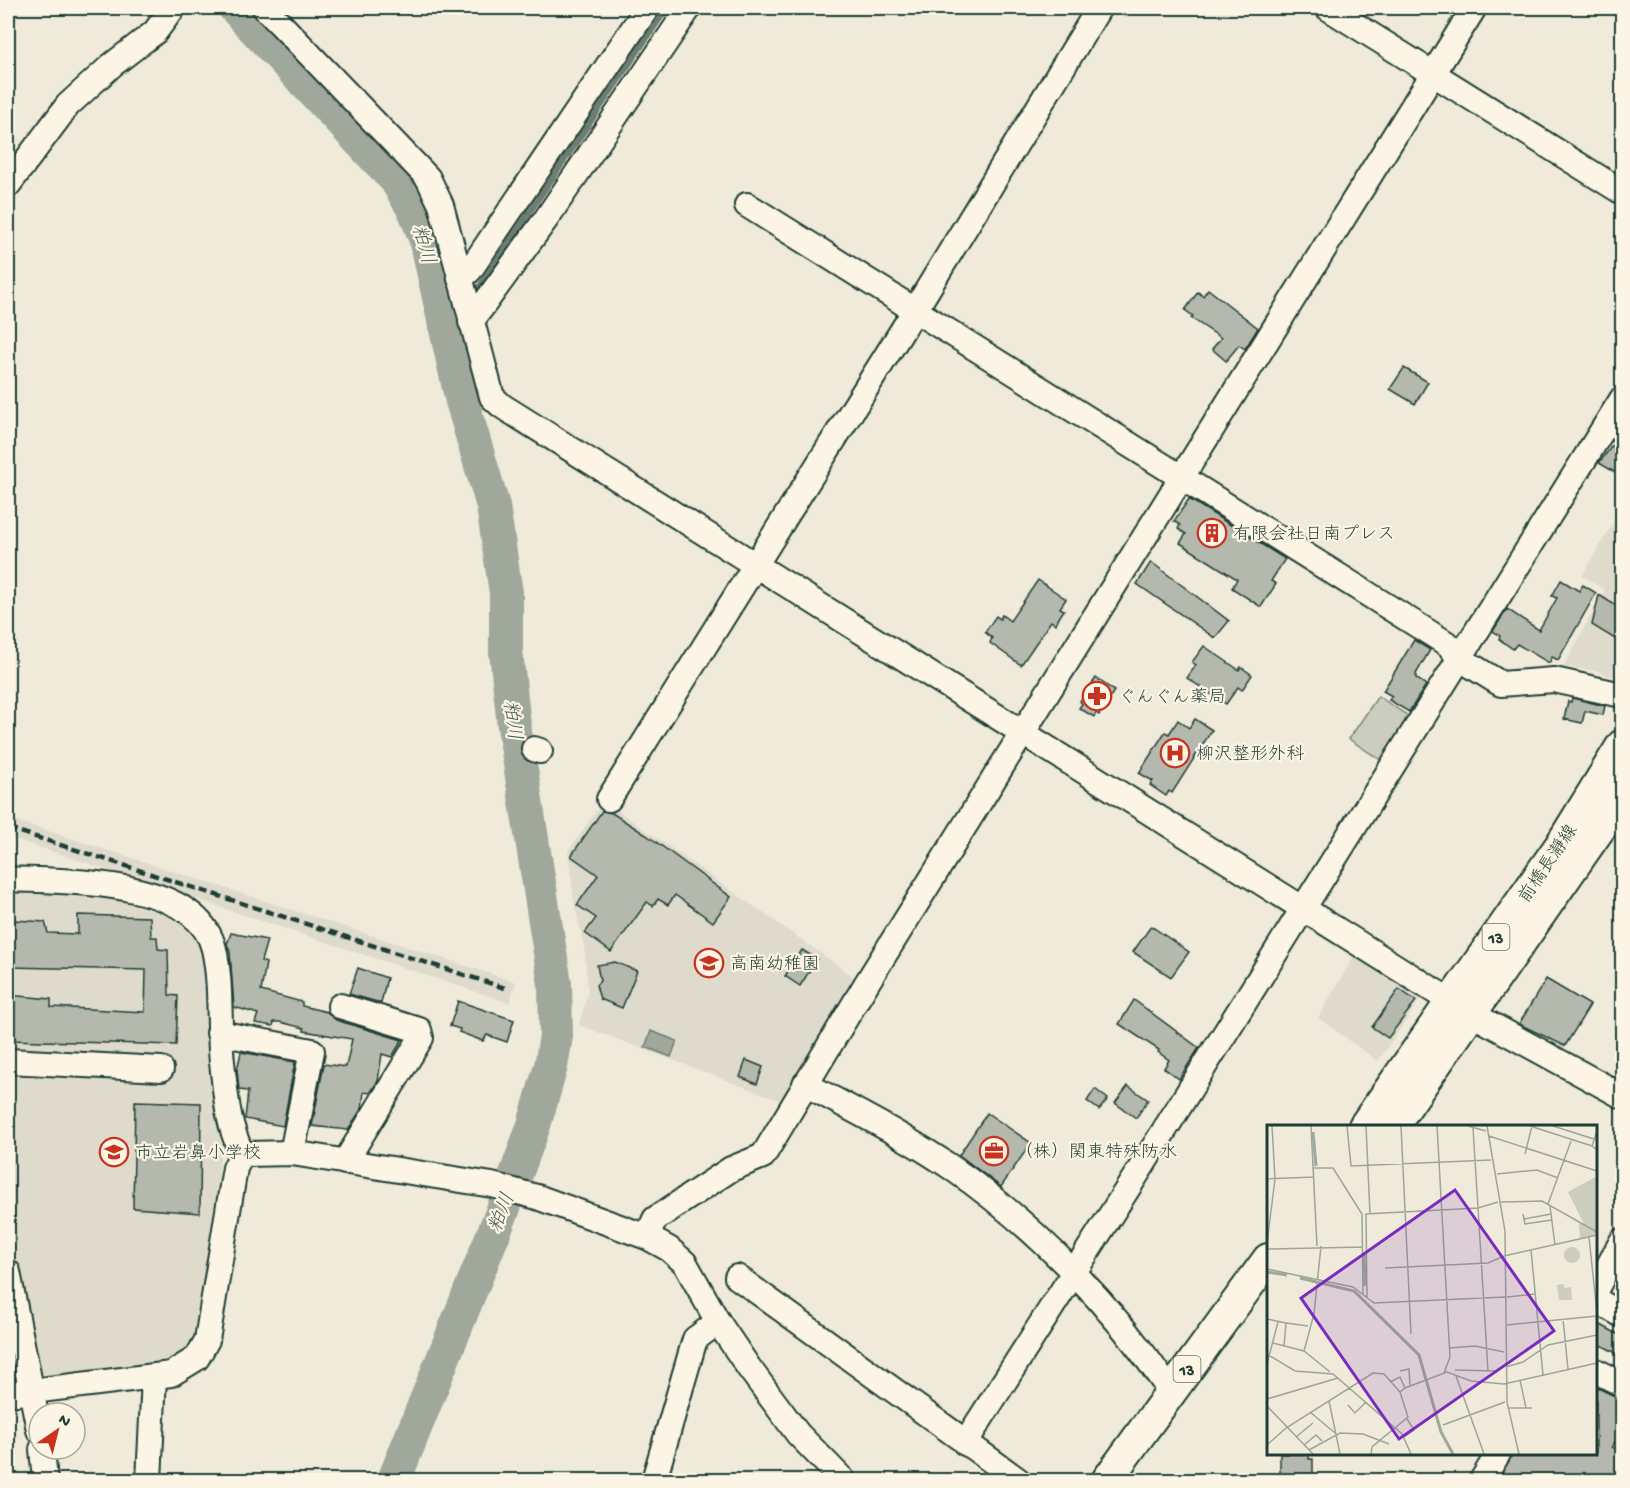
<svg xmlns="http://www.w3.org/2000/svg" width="1630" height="1488" font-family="'Gochi Hand','Klee One',sans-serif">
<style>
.built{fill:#dedbcc}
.green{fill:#cccdbf;stroke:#76857a;stroke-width:1.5}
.water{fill:#9fa89a;stroke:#6c7d71;stroke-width:1.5}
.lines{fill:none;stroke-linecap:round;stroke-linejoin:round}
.stream{stroke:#6c7d71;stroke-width:6}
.river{stroke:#9fa89a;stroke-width:34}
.building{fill:#b5b9ad;stroke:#1f3d34;stroke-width:1.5}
.minor-casing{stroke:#1f3d34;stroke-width:28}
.major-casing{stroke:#1f3d34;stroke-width:34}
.minor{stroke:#fcf5e5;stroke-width:24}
.major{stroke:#fcf5e5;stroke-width:30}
.rail{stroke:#1f3d34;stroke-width:4.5;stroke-dasharray:9 4.5;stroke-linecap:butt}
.labels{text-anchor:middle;stroke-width:4.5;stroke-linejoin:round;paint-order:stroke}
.shield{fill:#fcf5e5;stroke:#617469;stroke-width:1.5}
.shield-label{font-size:16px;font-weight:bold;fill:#1f3d34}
.poi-label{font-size:18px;fill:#1f3d34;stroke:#fcf5e5;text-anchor:start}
.street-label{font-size:18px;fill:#1f3d34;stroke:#fcf5e5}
.water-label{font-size:20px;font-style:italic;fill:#455d53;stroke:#fcf5e5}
.inset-river{fill:none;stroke:#9fa89a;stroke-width:3}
.inset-road{fill:none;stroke:#9ca598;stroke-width:1.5}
.view{fill:#7b2cbf;fill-opacity:0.15;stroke:#7b2cbf;stroke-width:3}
.inset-edge{fill:none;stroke:#1f3d34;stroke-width:3}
</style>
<rect width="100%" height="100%" fill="#efeada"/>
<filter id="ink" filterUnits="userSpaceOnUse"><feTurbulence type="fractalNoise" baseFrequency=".0167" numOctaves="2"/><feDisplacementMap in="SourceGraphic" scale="12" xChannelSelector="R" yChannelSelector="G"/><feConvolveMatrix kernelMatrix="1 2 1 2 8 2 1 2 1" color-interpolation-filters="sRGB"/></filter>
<g filter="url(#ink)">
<g class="built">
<polygon points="1616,518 1622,522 1622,681 1598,671 1563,667 1605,590 1582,576"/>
<polygon points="604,801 857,979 782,1101 579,1025 588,992 584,946 574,901 568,851"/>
<polygon points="8,818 516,982 510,1003 8,837"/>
<polygon points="8,887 103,895 165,907 189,921 204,956 222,1102 219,1180 196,1334 182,1359 171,1365 51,1380 39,1370 8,1218"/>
<polygon points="1359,948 1425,992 1378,1061 1318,1018"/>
</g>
<polygon class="green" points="1378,696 1411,718 1382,761 1349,739"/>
<polygon class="water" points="651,1031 677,1041 671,1057 645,1047"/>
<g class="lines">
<g class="stream">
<polyline points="473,296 667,8"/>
<polyline points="448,333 462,312"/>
</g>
<polyline class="river" points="235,8 396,180 415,211 427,243 462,401 493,506 506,593 506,652 514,726 555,984 556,1036 551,1066 534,1125 503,1210 394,1480"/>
</g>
<g class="building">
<polygon points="1208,289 1258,328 1245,349 1239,345 1226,361 1212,349 1221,338 1191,318 1193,316 1185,310 1198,292 1203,296"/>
<polygon points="1404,368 1428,382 1415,404 1390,389"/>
<polygon points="1623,431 1623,477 1599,463"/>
<polygon points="1189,499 1285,559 1271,581 1276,584 1261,607 1232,588 1237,579 1180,543 1186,534 1178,529 1180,525 1174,521"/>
<polygon points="1151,562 1229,621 1215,638 1137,584"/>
<polygon points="1038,580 1066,599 1060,608 1064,610 1055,624 1051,621 1021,665 990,643 992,638 985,632 996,616 1000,619 1002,615 1010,621"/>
<polygon points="1561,580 1579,591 1583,585 1596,593 1558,660 1552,657 1549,663 1517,644 1513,649 1499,639 1500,636 1493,631 1507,609 1539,630 1557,598 1552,596"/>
<polygon points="1599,595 1623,610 1623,644 1592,625"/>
<polygon points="1414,640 1430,650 1416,674 1416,678 1426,685 1409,712 1389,700 1392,696 1383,691"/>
<polygon points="1204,646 1239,670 1241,667 1252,675 1242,690 1238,687 1226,704 1187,678 1196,665 1192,662"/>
<polygon points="1096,678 1114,691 1099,715 1096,713 1094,717 1079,708 1082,704 1080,701"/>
<polygon points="1572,698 1605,706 1603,715 1585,711 1582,723 1564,719 1568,701 1571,702"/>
<polygon points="1195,719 1212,730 1172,793 1169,791 1166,796 1150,785 1153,781 1139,773 1165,732 1169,734 1178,720 1189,728"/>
<polygon points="602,811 612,813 648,836 731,897 713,922 675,895 668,905 658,899 653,906 647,902 611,952 585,933 596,918 577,905 598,875 571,856"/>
<polygon points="78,915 150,917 151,937 157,937 158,949 168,950 169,995 178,996 176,1045 8,1040 8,995 51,999 51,1007 145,1012 146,970 8,967 8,925 13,926 15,920 45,922 48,933 78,934"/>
<polygon points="1151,926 1189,952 1171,977 1133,952"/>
<polygon points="231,933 267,940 261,961 266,963 261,991 302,1002 302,1006 327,1012 336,1020 402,1040 392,1057 382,1054 378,1081 370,1093 364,1092 362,1108 348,1130 312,1126 324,1064 346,1067 352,1039 304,1031 304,1028 280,1022 274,1022 273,1026 255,1023 258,1014 234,1007 230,952 227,944"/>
<polygon points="802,950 817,959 800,986 785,976"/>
<polygon points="615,962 637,971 622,1008 600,999 596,985 600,981 597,965"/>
<polygon points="358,968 387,978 381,1003 349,994"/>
<polygon points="1546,979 1590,1005 1565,1046 1519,1024"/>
<polygon points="1399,989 1416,1001 1388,1038 1372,1027"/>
<polygon points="1134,1000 1199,1048 1179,1079 1164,1068 1169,1060 1158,1052 1159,1050 1119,1024"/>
<polygon points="458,1001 514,1020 507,1042 487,1035 483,1041 459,1032 460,1029 450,1026"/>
<polygon points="241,1052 295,1062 283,1126 245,1119 248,1091 239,1090 237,1070"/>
<polygon points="746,1060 763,1067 757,1084 740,1077"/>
<polygon points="1128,1086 1148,1100 1136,1118 1115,1103"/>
<polygon points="1095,1089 1108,1099 1099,1110 1087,1101"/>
<polygon points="135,1101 201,1103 200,1213 133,1208"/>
<polygon points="987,1113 1031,1143 1001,1187 959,1155"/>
<polygon points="1601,1325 1623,1337 1623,1357 1596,1342 1596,1335"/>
<polygon points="1596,1387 1623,1400 1623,1427 1612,1447 1623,1452 1623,1480 1498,1480 1512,1454 1596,1454"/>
<polygon points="1280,1454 1309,1454 1309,1459 1313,1459 1313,1478 1280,1480"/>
</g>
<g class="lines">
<g class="minor-casing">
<g id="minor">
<polyline points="265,8 428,178 441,205 492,397 502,406 1452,1002"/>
<polyline points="1328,8 1622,192"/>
<polyline points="8,185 68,105 112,65 155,32 173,8"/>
<polyline points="747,205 1449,645 1459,658 1501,684 1554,680 1622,695"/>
<polyline points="460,279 470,270 647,8"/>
<polyline points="471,322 546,219 689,8"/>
<polyline points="534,749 540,751"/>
<polyline points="609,799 915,310 1099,8"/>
<path d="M8,879C64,882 197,877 214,949C222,985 218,1025 222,1062C226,1097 227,1122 242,1154"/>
<polyline points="340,1006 419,1030 421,1038 345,1162"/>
<polyline points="1472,1014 1622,1096"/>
<polyline points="219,1033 312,1051 292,1153"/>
<polyline points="8,1061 161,1069"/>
<path d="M805,1084C855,1111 905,1136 952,1168C1036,1226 1113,1307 1171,1392"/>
<polyline points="647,1237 655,1219 731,1169 763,1156 868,981 1474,8"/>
<polyline points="8,1272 39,1430"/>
<polyline points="737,1277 1018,1480"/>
<polyline points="1596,1289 1622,1241"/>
<polyline points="1596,1300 1622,1315"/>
<polyline points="1596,1371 1622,1384"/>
<polyline points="8,1394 171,1374 197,1358 207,1340 235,1168 242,1154 292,1153 492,1185 537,1197 647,1237 669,1249 685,1263 718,1322 749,1368 798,1434 843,1480"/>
<polyline points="965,1443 1142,1166 1622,399"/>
<polyline points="42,1449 45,1480"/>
<polyline points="149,1480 154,1377"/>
<polyline points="654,1480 695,1339 718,1322"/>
<polyline points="1482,1480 1498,1454"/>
</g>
</g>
<g class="major-casing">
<g id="major">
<polyline points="1364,1126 1561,844 1622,745"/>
<polyline points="1393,1126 1622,797"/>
<polyline points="1107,1480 1268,1259"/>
</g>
</g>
<use href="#minor" class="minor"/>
<use href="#major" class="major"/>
<polyline class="rail" points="8,828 508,989"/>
</g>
</g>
<defs>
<g id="building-ring" transform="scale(1.5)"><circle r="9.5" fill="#fcf5e5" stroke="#c8321e" stroke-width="1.5"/><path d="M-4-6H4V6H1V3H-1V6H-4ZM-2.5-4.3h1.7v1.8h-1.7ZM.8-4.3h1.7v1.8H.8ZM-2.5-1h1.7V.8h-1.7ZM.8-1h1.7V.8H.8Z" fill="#c8321e"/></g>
<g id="pharmacy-ring" transform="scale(1.5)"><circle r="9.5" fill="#fcf5e5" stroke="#c8321e" stroke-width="1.5"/><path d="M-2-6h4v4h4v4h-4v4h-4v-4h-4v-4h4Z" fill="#c8321e"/></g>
<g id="hospital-ring" transform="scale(1.5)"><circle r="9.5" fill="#fcf5e5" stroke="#c8321e" stroke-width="1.5"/><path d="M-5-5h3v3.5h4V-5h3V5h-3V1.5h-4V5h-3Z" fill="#c8321e"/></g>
<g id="school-ring" transform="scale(1.5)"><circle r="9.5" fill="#fcf5e5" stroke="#c8321e" stroke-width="1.5"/><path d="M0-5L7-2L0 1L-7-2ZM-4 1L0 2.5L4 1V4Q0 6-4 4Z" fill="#c8321e"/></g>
<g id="office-ring" transform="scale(1.5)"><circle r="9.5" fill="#fcf5e5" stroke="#c8321e" stroke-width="1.5"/><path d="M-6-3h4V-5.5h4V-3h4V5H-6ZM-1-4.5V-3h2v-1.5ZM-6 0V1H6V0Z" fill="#c8321e"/></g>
</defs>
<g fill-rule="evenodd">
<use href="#building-ring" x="1212" y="533"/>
<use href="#pharmacy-ring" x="1097" y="696"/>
<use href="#hospital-ring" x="1175" y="753"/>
<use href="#school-ring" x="709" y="963"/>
<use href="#office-ring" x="994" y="1151"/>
<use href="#school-ring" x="114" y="1152"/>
</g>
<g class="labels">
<g class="shield">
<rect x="1482.5" y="924" width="27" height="26" rx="4.5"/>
<rect x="1173.5" y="1356" width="27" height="26" rx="4.5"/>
</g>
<g class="shield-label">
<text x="1496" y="943">13</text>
<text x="1187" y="1375">13</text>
</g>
<g class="poi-label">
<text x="1233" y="539">有限会社日南プレス</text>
<text x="1118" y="702">ぐんぐん薬局</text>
<text x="1196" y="759">柳沢整形外科</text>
<text x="730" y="969">高南幼稚園</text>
<text x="1015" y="1157">（株）関東特殊防水</text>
<text x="135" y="1158">市立岩鼻小学校</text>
</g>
<g class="street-label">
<text transform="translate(1547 863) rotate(-56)" y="6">前橋長瀞線</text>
</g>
<g class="water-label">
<text transform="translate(425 244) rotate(74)" y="7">粕川</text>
<text transform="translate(514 720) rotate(83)" y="7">粕川</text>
<text transform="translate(500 1212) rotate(-68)" y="7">粕川</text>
</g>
</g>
<g transform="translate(1267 1125)">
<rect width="330" height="330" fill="#efeada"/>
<path d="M330,51V109L313,114L312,99H317L301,67ZM297 130a8 8 0 1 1 16 0a8 8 0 1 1-16 0ZM297,159V163L304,162L305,175H292L290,160Z" fill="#cccdbf"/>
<path class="inset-river" d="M46,7L49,41M97,127L98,161M0,147L20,150M33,153L87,166L152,230L174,307L186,329"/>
<path class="inset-road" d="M44,1L50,121M80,1L84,41L224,35M99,1L103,89M134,1L144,209M170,1L183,232L177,248M201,1L219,6M220,1L238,106L240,277L252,329M263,1L325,21M286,1L330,15M206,3L211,83M330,6L325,21L330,25M222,11L330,46M258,29L265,1M47,43H66L95,89L96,169M230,49L270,45L291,53M0,54L47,52M234,77L275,76L330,107M281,79L304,16M283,81L288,120M211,83L221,246M256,89L257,94L284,89M257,94L258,99L285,95M322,112L330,188M0,118L8,54L5,1M0,124L96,122M264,125L276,250M118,143L221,138L237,131L330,110M0,144L86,162L107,178L238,172M240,172L268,169M100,173L99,89L211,83L231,77M0,194L19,198L17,221M296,194L301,244M19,198L41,201M240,200L330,191M6,218L37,226L63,247M182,223L208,221L237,227M37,226L47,189L54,121M0,229L28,246L66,249L135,309L144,329M0,239L11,197M239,242L256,237L281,220L330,210M188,245L229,246M133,246L142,244L143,260M189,251L217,329M253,255L259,283M123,257L133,252L138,263M237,259L330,238M0,274L71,253M62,276L73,329M81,280L88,288L99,277M0,281L46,329M242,283H265M43,287L68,308M176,300L238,277M29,312L46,298M137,312L147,305L140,294M0,320L19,303L106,248L117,249L133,267M37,320L49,310L55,316M42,325L73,308L96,309L122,319M104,329L105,322L141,292L133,267L138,263L180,247L204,256L237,259"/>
<path class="view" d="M188,65L287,206L132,314L34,173Z"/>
<rect width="330" height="330" class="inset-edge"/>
</g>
<rect width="1630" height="1488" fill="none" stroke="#fcf5e5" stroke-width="30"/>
<rect x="15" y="15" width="1600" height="1458" fill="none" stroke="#1f3d34" stroke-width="2" filter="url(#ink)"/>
<g transform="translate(57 1431) rotate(35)"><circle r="28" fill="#fcf5e5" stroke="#a4ab9e" stroke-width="1.5"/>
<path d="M0-4.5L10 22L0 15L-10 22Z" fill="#c8321e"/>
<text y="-9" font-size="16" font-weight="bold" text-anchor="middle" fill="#1f3d34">N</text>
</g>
</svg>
